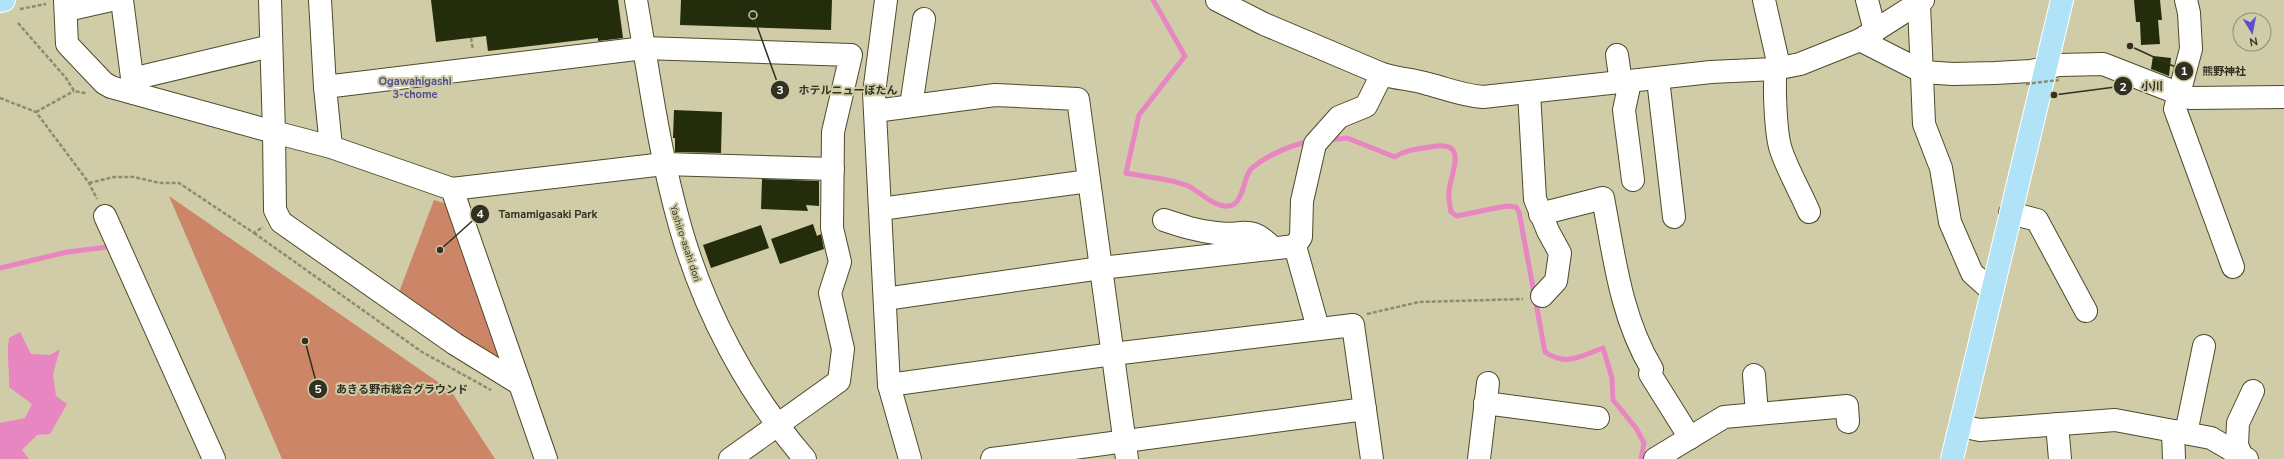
<svg xmlns="http://www.w3.org/2000/svg" width="2284" height="459" font-family="'Nunito Sans','Noto Sans JP',sans-serif">
<style>
.green{fill:#cd8567}
.water{fill:#e886c2}
.lines{fill:none;stroke-linecap:round;stroke-linejoin:round}
.stream{stroke:#e886c2;stroke-width:5}
.building{fill:#232d0b}
.minor-casing{stroke:#4e4b2a;stroke-width:24}
.major-casing{stroke:#fff;stroke-width:24}
.path{stroke:#8e8c70;stroke-width:2.5;stroke-dasharray:4 2;stroke-linecap:butt}
.minor{stroke:#fff;stroke-width:22}
.major{stroke:#b0e3f7;stroke-width:22}
.path-bridge{stroke:#8e8c70;stroke-width:2.5;stroke-dasharray:4 2;stroke-linecap:butt}
.labels{text-anchor:middle;stroke-width:4;stroke-linejoin:round;paint-order:stroke}
.street-label{font-size:10px;fill:#313021;stroke:#cfcca7}
.neighbourhood-label{font-size:11px;font-weight:bold;fill:#514e8d;stroke:#cfcca7}
.leader{fill:none;stroke:#313021;stroke-width:1.5}
.callout-dot{fill:#313021;stroke:#cfcca7;stroke-width:1.5}
.mark-label{font-size:12px;text-anchor:middle;font-weight:bold;fill:#fff}
.callout-label{font-size:11px;text-anchor:middle;font-weight:bold;fill:#313021;stroke:#cfcca7;stroke-width:4;stroke-linejoin:round;paint-order:stroke}
</style>
<rect width="100%" height="100%" fill="#cfcca7"/>
<g class="green">
<polygon points="169,196 451,391 495,459 282,459"/>
<polygon points="434,200 447,204 504,363 398,295"/>
</g>
<path class="water" d="M20,332L31,354L50,355L60,349L53,374L56,396L67,404L50,434L37,435L22,450L29,459H0V423L25,418L32,404L9,387C10,370 6,354 9,338Z"/>
<g class="lines">
<g class="stream">
<path d="M1153,0L1185,56L1139,115L1126,173C1145,177 1167,178 1186,185C1198,190 1208,202 1220,205C1246,213 1241,177 1252,168C1268,155 1289,146 1310,141"/>
<path d="M1328,140L1347,138L1395,157C1405,150 1417,149 1430,147C1469,139 1452,169 1449,191C1448,198 1450,206 1451,212L1457,216L1506,206L1516,207L1519,212L1545,352C1567,367 1580,356 1603,348L1612,378L1613,400L1636,428L1644,443L1641,459"/>
<polyline points="0,268 67,252 108,247"/>
</g>
</g>
<g class="building">
<polygon points="431,0 618,0 623,38 598,41 598,38 488,51 486,36 436,42"/>
<polygon points="681,0 832,0 831,30 680,25"/>
<polygon points="2134,0 2160,0 2162,20 2158,20 2160,44 2141,45 2140,22 2136,22"/>
<polygon points="2153,56 2171,58 2169,76 2151,69"/>
<polygon points="674,110 722,112 721,153 675,152 675,138 673,138"/>
<polygon points="762,179 819,181 819,206 806,205 808,211 761,209"/>
<polygon points="813,224 817,236 821,234 824,249 780,264 771,239"/>
<polygon points="761,225 769,248 711,268 703,245"/>
</g>
<g class="lines">
<g class="minor-casing">
<g id="minor">
<polyline points="65,0 67,44 104,83 111,87 274,132 275,210 281,222 455,344 520,384"/>
<polyline points="122,0 134,93"/>
<polyline points="270,0 274,132 331,147 452,189 546,459"/>
<polyline points="320,0 325,87 644,48 851,55 833,132 832,228 840,262 830,293 843,349 839,381 730,459"/>
<path d="M636,0C649,75 659,152 680,226C704,311 747,392 805,459"/>
<polyline points="886,0 874,93 889,385 910,459"/>
<path d="M1217,0L1264,24L1382,74C1397,79 1413,79 1428,84C1448,89 1461,95 1483,97L1711,72L1775,69L1800,64L1860,40L1923,0"/>
<path d="M1764,0L1778,62C1772,75 1776,136 1781,150C1788,171 1800,191 1809,212"/>
<polyline points="1867,0 1875,31"/>
<polyline points="2186,0 2189,13 2191,49 2175,109 2233,267"/>
<polyline points="1919,4 1924,124 1941,168 1950,222 1972,273 1991,290"/>
<polyline points="67,10 111,0"/>
<polyline points="1860,40 1923,72 1953,74 1995,73 2031,71 2059,65 2103,64 2190,98 2284,97"/>
<polyline points="1617,55 1621,83"/>
<polyline points="132,79 271,46"/>
<polyline points="1658,79 1674,217"/>
<polyline points="1630,82 1624,110 1633,180"/>
<polyline points="325,87 331,147"/>
<polyline points="1529,92 1535,199 1548,231 1560,253 1556,281 1542,296"/>
<polyline points="911,106 924,19"/>
<polyline points="875,111 995,95 1078,99 1127,459"/>
<polyline points="452,189 664,164 833,169"/>
<polyline points="880,209 1089,181"/>
<polyline points="2010,213 2037,220 2086,311"/>
<path d="M1540,214L1603,198C1614,256 1621,318 1652,369L1650,374L1690,438"/>
<polyline points="105,216 214,459"/>
<path d="M1164,220C1182,226 1197,231 1216,233C1245,237 1248,223 1273,248"/>
<polyline points="1295,246 1301,237 1302,201 1315,144 1339,117 1366,106 1382,74"/>
<polyline points="885,299 1101,268 1295,246 1318,328"/>
<polyline points="1754,375 1757,414"/>
<polyline points="889,385 1113,354 1353,325 1372,459"/>
<polyline points="1485,403 1598,418"/>
<polyline points="2057,424 2060,459"/>
<polyline points="1960,426 1980,430 2115,420 2211,438 2247,459"/>
<polyline points="2173,431 2174,459"/>
<polyline points="2186,433 2204,346"/>
<polyline points="992,459 1365,409"/>
<polyline points="1479,459 1488,383"/>
<polyline points="1655,459 1724,417 1847,406 1848,422"/>
<polyline points="2243,459 2237,445 2238,423 2253,391"/>
</g>
</g>
<g class="major-casing">
<g id="major">
<polyline points="0,1 4,0"/>
<polyline points="1952,459 2062,0"/>
</g>
</g>
<g class="path">
<polyline points="20,9 46,4"/>
<polyline points="18,23 66,78 74,91 84,93 86,92"/>
<polyline points="471,38 473,50"/>
<polyline points="0,98 36,112 89,183 97,199"/>
<polyline points="36,112 74,91"/>
<polyline points="89,183 114,177 134,177 160,183 179,183 254,233 263,227"/>
<polyline points="254,233 422,352 491,390"/>
<polyline points="1367,314 1419,302 1523,299"/>
</g>
<use href="#minor" class="minor"/>
<use href="#major" class="major"/>
<polyline class="path-bridge" points="2026,84 2059,80"/>
</g>
<g class="labels">
<g class="street-label">
<text transform="translate(686 243) rotate(72)" y="4">Yashiro-asahi dori</text>
</g>
<g class="neighbourhood-label">
<text x="415" y="85">Ogawahigashi<tspan x="415" dy="13">3-chome</tspan></text>
</g>
</g>
<path class="leader" d="M2130 46L2184 71M2054 95L2123 86M753 15L780 90M440 250L480 214M305 341L318 389"/>
<g class="callout-dot">
<circle cx="2130" cy="46" r="4"/>
<circle cx="2054" cy="95" r="4"/>
<circle cx="753" cy="15" r="4"/>
<circle cx="440" cy="250" r="4"/>
<circle cx="305" cy="341" r="4"/>
<circle cx="2184" cy="71" r="10"/>
<circle cx="2123" cy="86" r="10"/>
<circle cx="780" cy="90" r="10"/>
<circle cx="480" cy="214" r="10"/>
<circle cx="318" cy="389" r="10"/>
</g>
<g class="mark-label">
<text x="2184" y="75">1</text>
<text x="2123" y="91">2</text>
<text x="780" y="94">3</text>
<text x="480" y="218">4</text>
<text x="318" y="393">5</text>
</g>
<g class="callout-label">
<text x="2224" y="75">熊野神社</text>
<text x="2152" y="90">小川</text>
<text x="848" y="94">ホテルニューぼたん</text>
<text x="548" y="218">Tamamigasaki Park</text>
<text x="402" y="393">あきる野市総合グラウンド</text>
</g>
<g transform="translate(2252 32) rotate(170)"><circle r="19" fill="#cfcca7" stroke="#908e71"/>
<path d="M0-3L7 15L0 10L-7 15Z" fill="#5e4fc8"/>
<text y="-6" font-size="11" font-weight="bold" text-anchor="middle" fill="#313021">N</text>
</g>
</svg>
